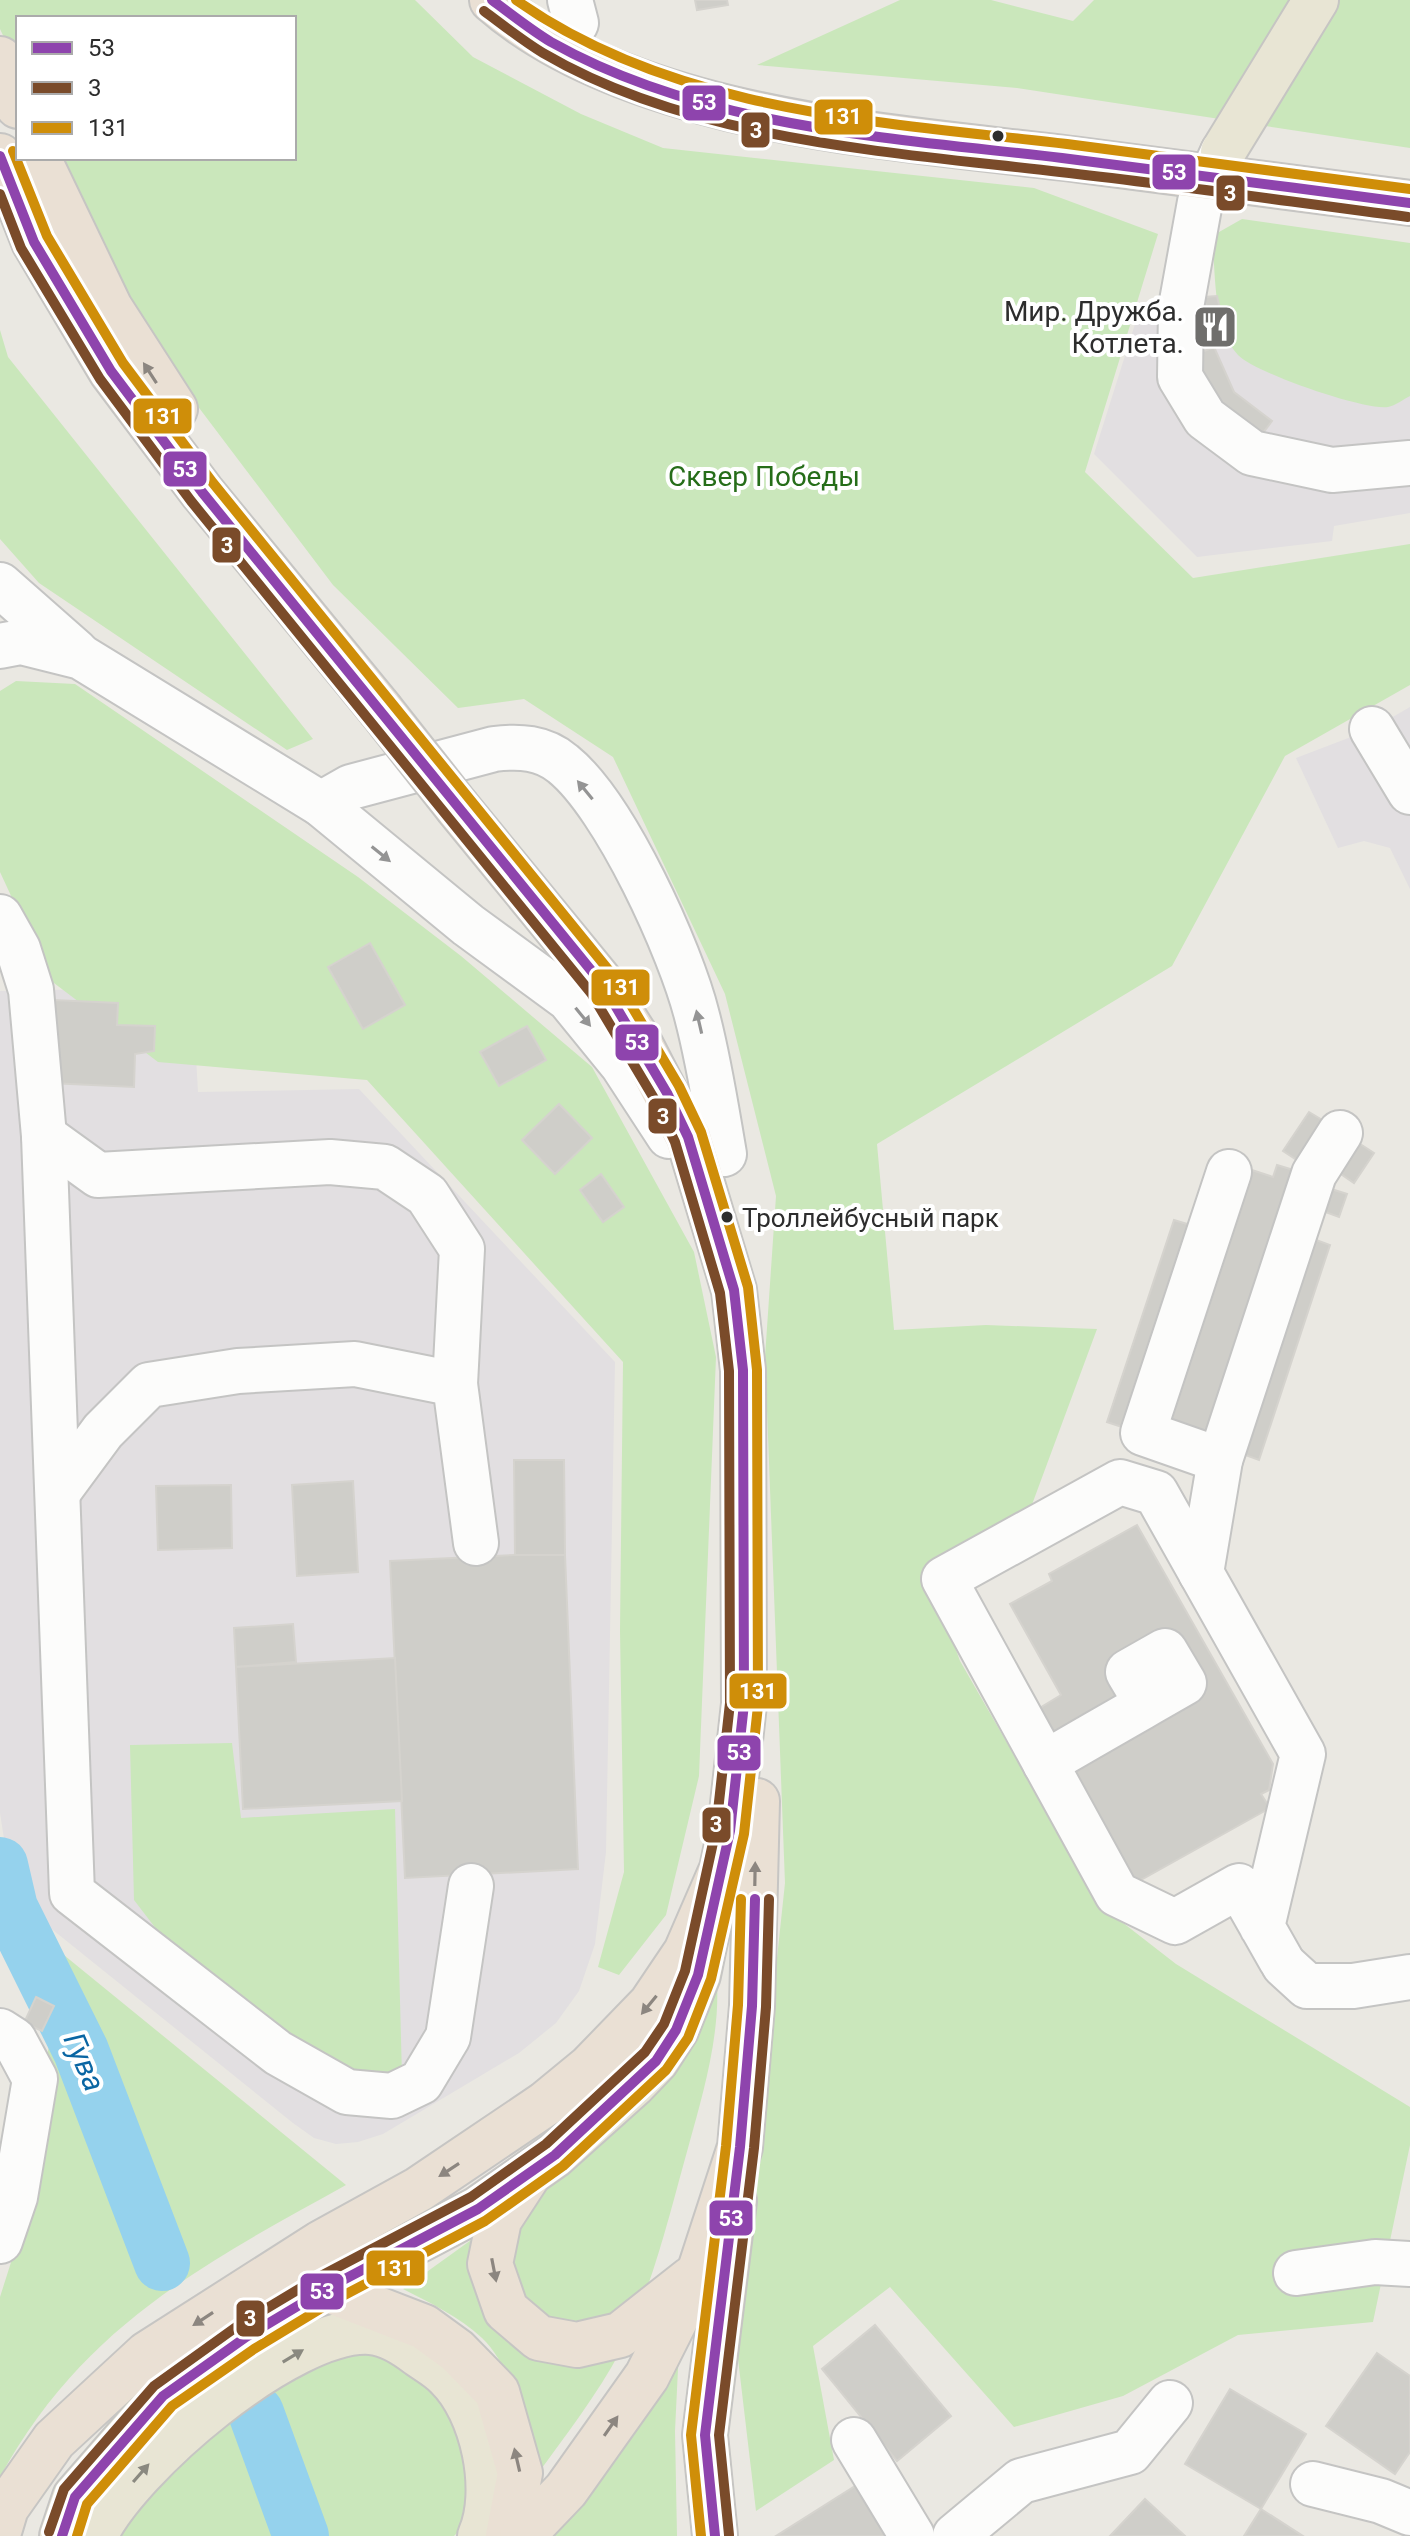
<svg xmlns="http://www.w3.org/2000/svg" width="1410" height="2536" font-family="Roboto,sans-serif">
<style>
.industrial{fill:#e2dfe1}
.green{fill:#cae7bb}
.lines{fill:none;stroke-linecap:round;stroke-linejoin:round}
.river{stroke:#95d2ed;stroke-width:56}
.building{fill:#cfcec9;stroke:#d5d3ce;stroke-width:2}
.minor-casing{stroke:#c4c4c3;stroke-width:48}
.major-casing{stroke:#c6c5c3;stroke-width:48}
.highway-casing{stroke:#c6c5c3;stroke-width:48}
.minor{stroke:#fcfcfb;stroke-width:44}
.major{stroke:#e8e5d4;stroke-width:44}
.highway{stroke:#eae0d4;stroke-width:44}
.highway-bridge-casing{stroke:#c6c5c3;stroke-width:48;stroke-linecap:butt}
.highway-bridge{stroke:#eae0d4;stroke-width:44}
.bus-1-casing{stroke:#fff;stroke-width:16}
.bus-2-casing{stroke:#fff;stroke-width:16}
.bus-3-casing{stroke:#fff;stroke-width:16}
.bus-1{stroke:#8e44ad;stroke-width:10}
.bus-2{stroke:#7a4b2a;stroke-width:10}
.bus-3{stroke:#cf8e09;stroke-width:10}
.oneway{fill:#8c8680}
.oneway2{fill:#949494}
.oneway3{fill:#8a8980}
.bus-dot{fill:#2d2d2d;stroke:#fff;stroke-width:3}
.labels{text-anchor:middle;stroke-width:8;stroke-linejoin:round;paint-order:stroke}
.bus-label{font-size:26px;fill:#2d2d2d;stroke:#fff;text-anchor:start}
.poi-label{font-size:28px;fill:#2d2d2d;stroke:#fff;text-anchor:end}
.park-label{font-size:28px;fill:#266d19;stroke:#fff}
.water-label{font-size:30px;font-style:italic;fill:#0a66a3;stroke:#fff}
.line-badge{stroke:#fff;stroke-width:3}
.badge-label{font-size:22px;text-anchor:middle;font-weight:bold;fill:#fff}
</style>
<rect width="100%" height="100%" fill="#eae8e2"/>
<g class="industrial">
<polygon points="1217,296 1224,328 1237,350 1410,389 1410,513 1334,526 1332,541 1197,557 1094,454 1141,305"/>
<polygon points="1410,707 1410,889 1390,848 1364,841 1338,848 1296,758 1372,729"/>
<polygon points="192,987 198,1092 359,1089 615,1362 606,1852 595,1944 579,1991 556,2023 519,2053 383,2134 358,2142 336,2144 314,2138 293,2123 38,1918 19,1893 7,1858 0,1813 0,991"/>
</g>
<g class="green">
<polygon points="0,0 415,0 473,57 581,114 663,148 1034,188 1158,234 1085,472 1193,578 1410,544 1410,685 1285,756 1172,966 877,1144 894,1330 986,1325 1097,1329 1027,1518 928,1572 960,1661 1100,1905 1176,1964 1410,2107 1410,2145 1373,2322 1238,2335 1123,2396 1014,2427 890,2287 813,2346 834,2460 756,2511 736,2342 785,1883 765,1357 776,1196 725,994 613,757 524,699 458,708 333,585 144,335 61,158 294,158 294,18 18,18 18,67 0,29"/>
<polygon points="900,0 991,0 1073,21 1094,0 1410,0 1410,148 1017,88 757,65"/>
<path d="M1242,219L1410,243V396C1404,399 1395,406 1388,407C1365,411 1255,373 1238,355C1212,327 1216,271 1212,236Z"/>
<polygon points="0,330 8,357 313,739 287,750 39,583 0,539"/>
<polygon points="16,681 75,684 358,877 461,956 592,1067 694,1252 716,1357 699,1776 666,1915 619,1975 598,1967 624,1872 620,1631 623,1362 367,1080 158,1062 50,980 0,872 0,691"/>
<polygon points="232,1743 241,1818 395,1809 402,2077 337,2066 170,1947 134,1900 130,1745"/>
<path d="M32,1929L346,2185C202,2265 83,2326 0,2477V2297L20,2234L32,2118L52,2034Z"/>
<path d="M717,1981C720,2037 703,2094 688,2148C669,2216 653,2286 621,2350C597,2395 566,2435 536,2476C523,2433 516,2370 482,2338C460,2317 430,2303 403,2289L499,2220Z"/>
<polygon points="344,2347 394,2352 458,2411 476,2486 462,2528 454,2536 113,2536 178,2448"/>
<polygon points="679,2348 675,2431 677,2536 553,2536 624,2445"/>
</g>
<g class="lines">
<g class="river">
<polyline points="0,1865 10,1908 81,2051 162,2263"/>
<polyline points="256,2413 301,2536"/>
</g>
</g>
<g class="building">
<polygon points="695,0 727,0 728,5 697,10"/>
<polygon points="1217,296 1228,343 1214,347 1204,297"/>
<polygon points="1214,347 1234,392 1272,421 1256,442 1215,407 1189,357"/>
<polygon points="370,943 405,1005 363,1029 328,967"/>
<polygon points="53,1000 118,1003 117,1025 155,1026 154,1051 135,1054 134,1087 50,1083"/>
<polygon points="527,1026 546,1060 499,1086 480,1052"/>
<polygon points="559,1104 592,1138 555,1174 522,1140"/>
<polygon points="1309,1112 1329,1124 1303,1164 1283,1151"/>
<polygon points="1354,1140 1374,1153 1354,1183 1335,1170"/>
<polygon points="1277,1165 1300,1172 1210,1443 1161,1427 1246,1168 1273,1177"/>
<polygon points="601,1174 624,1207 603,1222 580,1190"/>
<polygon points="1325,1187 1347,1194 1339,1217 1317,1209"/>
<polygon points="1174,1220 1197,1227 1131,1430 1107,1422"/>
<polygon points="1308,1237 1330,1245 1259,1460 1237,1452"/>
<polygon points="514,1460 564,1460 565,1555 515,1555"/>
<polygon points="353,1481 358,1572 297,1576 292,1485"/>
<polygon points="231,1485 232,1548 158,1550 156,1486"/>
<polygon points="1137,1525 1273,1764 1269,1790 1261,1794 1270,1808 1103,1901 1020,1720 1061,1695 1010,1604 1052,1581 1049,1574"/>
<polygon points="515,1555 565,1555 578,1869 405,1878 390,1561"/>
<polygon points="293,1624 296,1662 236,1667 234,1628"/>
<polygon points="395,1658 402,1801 243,1809 236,1667"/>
<polygon points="36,1997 54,2006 42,2031 24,2023"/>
<polygon points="875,2325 951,2416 897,2461 822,2369"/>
<polygon points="1377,2353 1410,2376 1410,2452 1395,2474 1326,2426"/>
<polygon points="1230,2389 1306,2434 1261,2509 1185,2464"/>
<polygon points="860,2483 893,2536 776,2536"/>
<polygon points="1145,2499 1185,2536 1110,2536"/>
<polygon points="1261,2509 1303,2536 1244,2536"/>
</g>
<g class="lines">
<g class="minor-casing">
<g id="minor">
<polyline points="570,0 576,23"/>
<polyline points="1223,152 1200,202 1181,307 1180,377 1205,418 1252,453 1332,470 1410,463"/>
<polyline points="0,585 76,652"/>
<polyline points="0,646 21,642 81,657 321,804 468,925 569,999 622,1064 669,1136"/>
<polyline points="1372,729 1410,792"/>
<path d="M321,804L351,787L494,749C519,746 543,747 563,764C615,806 681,951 697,1016C709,1061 716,1108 724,1154"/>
<polyline points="0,917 18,949 31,990 44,1136 72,1893 278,2053 347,2092 392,2096 421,2082 448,2037 471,1886"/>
<polyline points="44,1136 98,1175 330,1162 385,1167 427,1195 462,1249 455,1384"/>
<polyline points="1220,1460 1143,1433 1229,1172"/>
<polyline points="58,1492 103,1431 149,1385 238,1371 355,1364 455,1384 476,1543"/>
<polyline points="1201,1573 1220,1460 1314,1174 1340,1133"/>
<path d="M1045,1763C1091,1736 1137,1710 1184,1683L1165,1651L1128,1672L1147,1704"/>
<polyline points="1262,1927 1303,1754 1156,1493 1120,1482 944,1579 1117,1894 1175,1922 1239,1886 1281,1960"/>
<polyline points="1284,1965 1307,1986 1353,1986 1410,1977"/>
<polyline points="0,2031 14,2040 35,2079 15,2197 0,2241"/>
<polyline points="1296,2273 1375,2262 1410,2264"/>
<polyline points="854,2440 912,2536"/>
<polyline points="1313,2484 1381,2501 1410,2513"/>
<polyline points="955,2536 1021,2481 1130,2452 1170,2403"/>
</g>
</g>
<g class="major-casing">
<g id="major">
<polyline points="1223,152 1316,0"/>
<polyline points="62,2536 75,2497 163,2396 246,2337 326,2289 478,2209 555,2155 633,2085 656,2061 676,2030 698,1975 711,1912"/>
<path d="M95,2536C128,2466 290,2327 370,2332C387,2333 406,2345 419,2355C429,2362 440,2368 448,2377C483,2411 500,2491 480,2536"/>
<polyline points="715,2536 705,2435 734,2201"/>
</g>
</g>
<g class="highway-casing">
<g id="highway">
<path d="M492,0C632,123 900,137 1080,160C1190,174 1300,189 1410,203"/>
<polyline points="0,59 18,106"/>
<polyline points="0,156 34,242 111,371 202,492 380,709"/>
<polyline points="38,158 110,308 175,409"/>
<polyline points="529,2174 499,2220 490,2264 506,2310 539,2338 577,2345 620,2335 691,2279"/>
<polyline points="326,2289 424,2327 457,2351 497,2392 520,2473 508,2536"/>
<polyline points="0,2528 6,2508 54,2440 147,2354 321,2243 419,2189 545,2104 590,2067 651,2004 686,1952 722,1869 730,1831 744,1704 743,1370 734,1290 688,1137 638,1040 603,985 458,808"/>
<polyline points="522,2536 566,2490 647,2376 699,2273 740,2147 752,2006 757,1801"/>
</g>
</g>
<use href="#minor" class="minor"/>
<use href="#major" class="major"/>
<use href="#highway" class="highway"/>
<g class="highway-bridge-casing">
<polyline id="highway-bridge" points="380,709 458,808"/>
</g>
<use href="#highway-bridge" class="highway-bridge"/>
<g class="bus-1-casing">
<g id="bus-1">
<path d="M492,0C511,14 531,30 551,42C704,128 891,138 1062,158C1178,172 1294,188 1410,203"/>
<polyline points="0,156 34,242 111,371 202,492 603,985 667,1093 688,1137 734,1290 743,1370 744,1704 730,1831 698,1975 676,2030 656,2061 555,2155 478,2209 326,2289 246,2337 163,2396 75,2497 62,2536"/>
<polyline points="715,2536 705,2435 740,2147 752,2006 755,1899"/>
</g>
</g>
<g class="bus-2-casing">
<g id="bus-2">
<path d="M484,11C503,25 523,41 543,53C693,141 891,152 1060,172C1176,185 1292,202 1408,217"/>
<polyline points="0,194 21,248 100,379 191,501 591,993 655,1100 675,1142 720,1293 729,1371 730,1703 716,1829 685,1971 664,2024 645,2052 546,2144 471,2197 319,2277 239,2325 154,2386 64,2489 49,2532"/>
<polyline points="729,2535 719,2435 754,2148 766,2007 769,1899"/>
</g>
</g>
<g class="bus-3-casing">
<g id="bus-3">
<path d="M516,0C674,112 880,122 1067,144C1182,158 1296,174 1410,189"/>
<polyline points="13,151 47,236 123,363 213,483 615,978 679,1086 701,1132 748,1287 757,1370 758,1706 744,1834 711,1979 688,2038 666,2070 563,2166 485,2221 333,2301 254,2349 172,2406 87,2504 77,2536"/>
<polyline points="701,2536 691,2435 726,2146 738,2005 741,1899"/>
</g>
</g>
<use href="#bus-1" class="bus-1"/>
<use href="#bus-2" class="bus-2"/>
<use href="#bus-3" class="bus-3"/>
</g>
<defs><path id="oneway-solid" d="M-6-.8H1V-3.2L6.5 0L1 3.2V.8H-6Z" transform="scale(2)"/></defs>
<g class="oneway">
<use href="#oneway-solid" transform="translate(150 373) rotate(-123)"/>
<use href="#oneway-solid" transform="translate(755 1874) rotate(-89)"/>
<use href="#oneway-solid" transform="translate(649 2005) rotate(129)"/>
<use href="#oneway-solid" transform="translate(449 2170) rotate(147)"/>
<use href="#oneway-solid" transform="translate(494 2270) rotate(79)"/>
<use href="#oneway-solid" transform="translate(203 2319) rotate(147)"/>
<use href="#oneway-solid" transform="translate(611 2426) rotate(-55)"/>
<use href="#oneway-solid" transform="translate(517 2460) rotate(-103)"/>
</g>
<g class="oneway2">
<use href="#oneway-solid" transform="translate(585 790) rotate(-129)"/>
<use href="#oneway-solid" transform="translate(381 854) rotate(39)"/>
<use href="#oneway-solid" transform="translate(583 1017) rotate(51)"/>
<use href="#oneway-solid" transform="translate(699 1022) rotate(-103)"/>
</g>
<g class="oneway3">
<use href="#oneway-solid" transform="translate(293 2356) rotate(-31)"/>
<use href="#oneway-solid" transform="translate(141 2473) rotate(-49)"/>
</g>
<defs>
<g id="restaurant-square" transform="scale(2.3)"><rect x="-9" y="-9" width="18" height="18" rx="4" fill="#6f6e6c" stroke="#fff"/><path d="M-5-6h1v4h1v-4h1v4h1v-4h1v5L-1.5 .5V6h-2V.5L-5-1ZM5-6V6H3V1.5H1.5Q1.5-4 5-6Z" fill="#fff"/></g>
</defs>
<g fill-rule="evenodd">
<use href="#restaurant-square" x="1215" y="327"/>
</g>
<g class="bus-dot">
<circle cx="998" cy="136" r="7"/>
<circle cx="727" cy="1217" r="7"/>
</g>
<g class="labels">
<g class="bus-label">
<text x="742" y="1227">Троллейбусный парк</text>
</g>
<g class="poi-label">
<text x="1184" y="321">Мир. Дружба.<tspan x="1184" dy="32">Котлета.</tspan></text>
</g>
<g class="park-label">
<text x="764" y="486">Сквер Победы</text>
</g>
<g class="water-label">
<text transform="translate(84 2062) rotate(67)" y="10">Гува</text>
</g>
</g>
<g class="line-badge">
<rect x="681" y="84" width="46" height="38" rx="8" fill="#8e44ad"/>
<rect x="813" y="98" width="61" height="38" rx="8" fill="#cf8e09"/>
<rect x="740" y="111" width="31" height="38" rx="8" fill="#7a4b2a"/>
<rect x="1151" y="153" width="46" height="38" rx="8" fill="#8e44ad"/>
<rect x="1215" y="174" width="31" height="38" rx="8" fill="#7a4b2a"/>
<rect x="132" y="397" width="61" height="38" rx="8" fill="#cf8e09"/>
<rect x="162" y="450" width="46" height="38" rx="8" fill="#8e44ad"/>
<rect x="211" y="526" width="31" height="38" rx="8" fill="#7a4b2a"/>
<rect x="590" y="968" width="61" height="39" rx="8" fill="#cf8e09"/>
<rect x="614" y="1023" width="46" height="39" rx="8" fill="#8e44ad"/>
<rect x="647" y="1097" width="31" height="38" rx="8" fill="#7a4b2a"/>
<rect x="728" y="1672" width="60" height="38" rx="8" fill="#cf8e09"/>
<rect x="716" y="1734" width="46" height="38" rx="8" fill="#8e44ad"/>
<rect x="701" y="1806" width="31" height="38" rx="8" fill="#7a4b2a"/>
<rect x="708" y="2199" width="46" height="38" rx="8" fill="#8e44ad"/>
<rect x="365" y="2249" width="61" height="38" rx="8" fill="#cf8e09"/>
<rect x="299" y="2272" width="46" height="39" rx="8" fill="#8e44ad"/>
<rect x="235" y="2299" width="31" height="39" rx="8" fill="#7a4b2a"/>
</g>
<g class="badge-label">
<text x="704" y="110">53</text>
<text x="843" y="124">131</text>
<text x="756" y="138">3</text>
<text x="1174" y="180">53</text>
<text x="1230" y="201">3</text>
<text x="163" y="424">131</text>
<text x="185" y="477">53</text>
<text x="227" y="553">3</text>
<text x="621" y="995">131</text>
<text x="637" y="1050">53</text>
<text x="663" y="1124">3</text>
<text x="758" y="1699">131</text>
<text x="739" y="1760">53</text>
<text x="716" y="1832">3</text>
<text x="731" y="2226">53</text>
<text x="395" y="2276">131</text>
<text x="322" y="2299">53</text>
<text x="250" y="2326">3</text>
</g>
<rect x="16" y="16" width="280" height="144" fill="#ffffff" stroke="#ababab" stroke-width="2"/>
<rect x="32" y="42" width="40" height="12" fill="#8e44ad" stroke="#ababab" stroke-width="2"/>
<text x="88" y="56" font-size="24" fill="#2d2d2d">53</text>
<rect x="32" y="82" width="40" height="12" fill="#7a4b2a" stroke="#ababab" stroke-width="2"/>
<text x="88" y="96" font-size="24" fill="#2d2d2d">3</text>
<rect x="32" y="122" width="40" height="12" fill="#cf8e09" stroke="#ababab" stroke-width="2"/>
<text x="88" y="136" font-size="24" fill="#2d2d2d">131</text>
</svg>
